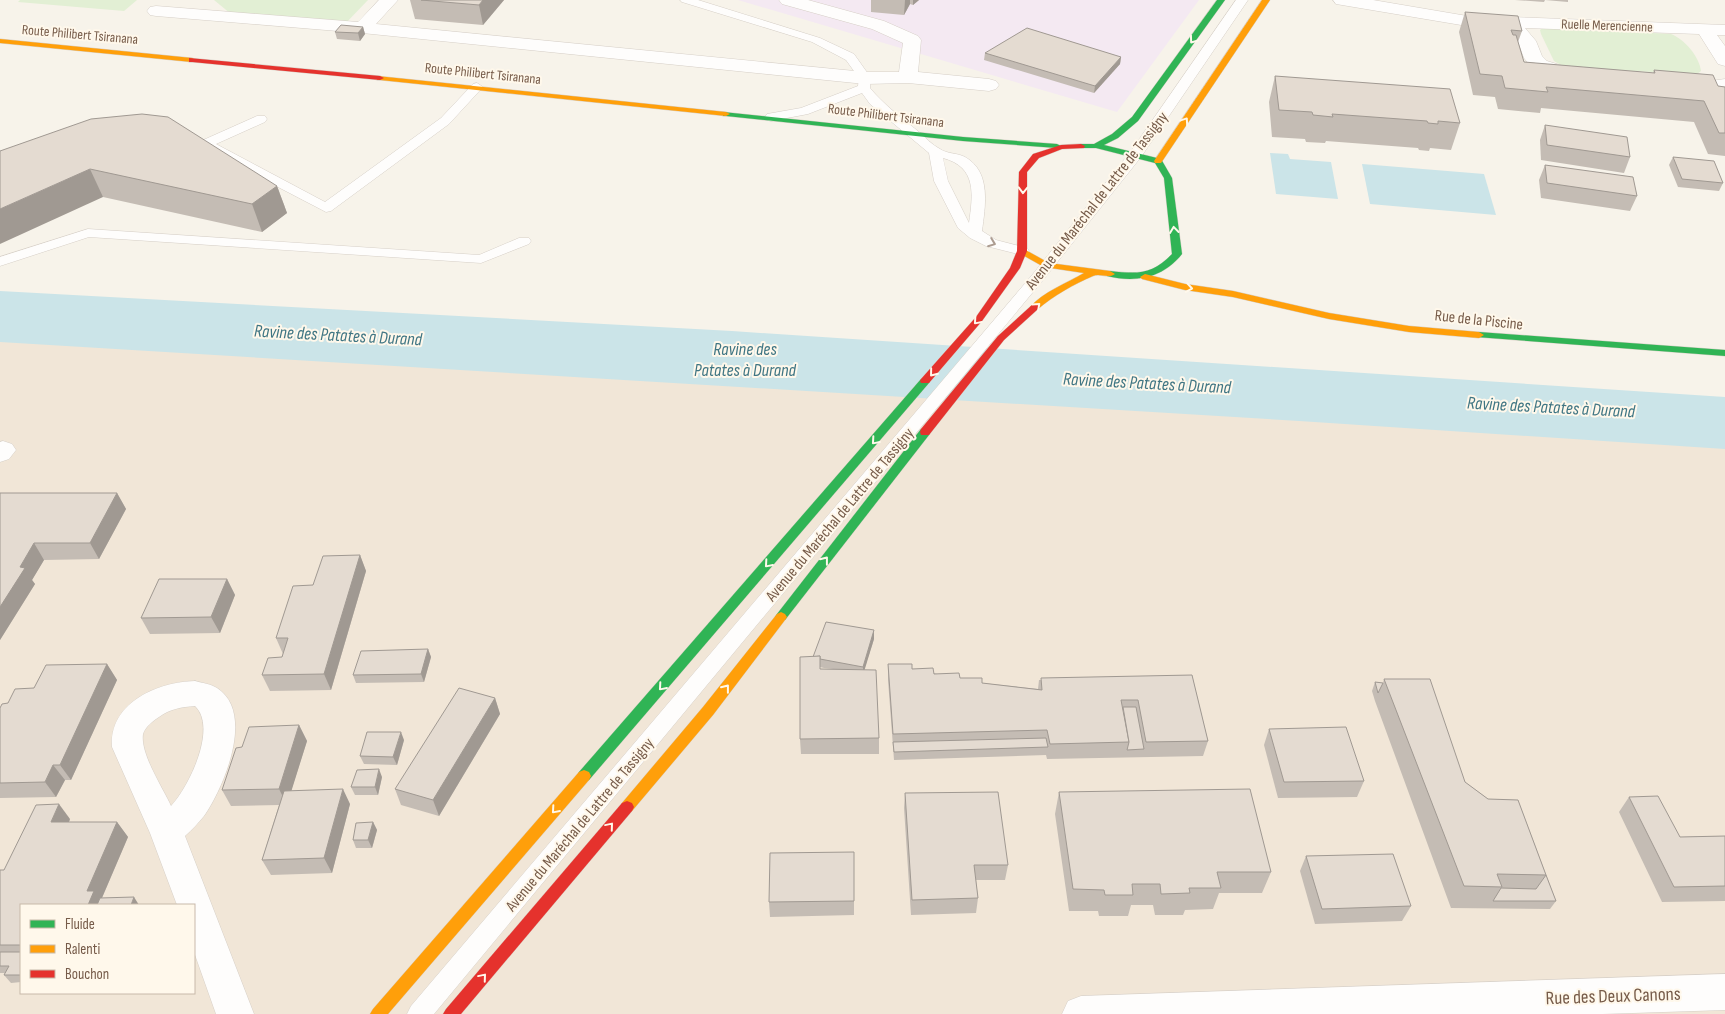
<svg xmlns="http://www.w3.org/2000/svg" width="1725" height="1014" font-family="'Sofia Sans Condensed',sans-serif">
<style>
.residential{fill:#f1e6d7;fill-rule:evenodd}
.education{fill:#f4e9f2}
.green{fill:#e2efd4}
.water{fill:#cbe4e8}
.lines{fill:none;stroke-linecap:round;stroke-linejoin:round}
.lane-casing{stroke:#d6cfc7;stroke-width:1}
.street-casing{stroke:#d6cfc7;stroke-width:1}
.fast-casing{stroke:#d7cfc6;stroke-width:1}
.slow-casing{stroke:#d7cfc6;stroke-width:1}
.jam-casing{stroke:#d7cfc6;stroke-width:1}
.lane{fill:#fefdfc;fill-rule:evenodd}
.street{fill:#fefdfc;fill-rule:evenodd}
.fast{fill:#30b455;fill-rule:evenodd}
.slow{fill:#ff9f0a;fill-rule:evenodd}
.jam{fill:#e5322d;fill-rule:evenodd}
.wall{fill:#c4bcb4;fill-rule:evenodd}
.shaded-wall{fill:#a09992}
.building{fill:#e4dbd1;stroke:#a09992}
.oneway{stroke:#fff8eb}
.oneway2{stroke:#ac9c91}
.labels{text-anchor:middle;stroke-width:4;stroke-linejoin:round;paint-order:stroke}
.far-street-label{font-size:14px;fill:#765b49;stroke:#fff8eb}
.street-label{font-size:16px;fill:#765b49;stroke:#fff8eb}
.water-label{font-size:18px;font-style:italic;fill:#3f7583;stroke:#fff8eb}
.near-street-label{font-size:19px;fill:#765b49;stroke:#fff8eb}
</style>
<rect width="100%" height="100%" fill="#f7f3ea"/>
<path class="residential" d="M0,303L1725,398V1014H0ZM21,905H194V993H21Z"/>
<polygon class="education" points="738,0 1199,0 1117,112"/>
<g class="green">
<polygon points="20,0 137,0 124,11 18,2"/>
<polygon points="214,0 368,0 344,25 231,14"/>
<path d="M1544,27L1671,34C1684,39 1699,56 1701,71L1697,74L1566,68L1554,61L1541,34L1540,30Z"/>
</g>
<g class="water">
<polygon points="1270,153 1288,154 1290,159 1331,162 1338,199 1276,194"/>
<polygon points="1362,164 1484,174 1496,215 1370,204"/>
<polygon points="0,291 732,331 1725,397 1725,449 1299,421 0,342"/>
</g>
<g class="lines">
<g class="lane-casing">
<g id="lane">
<path d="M680,0H698L820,38L854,54L871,78L870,88C884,105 902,118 919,132C925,137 932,145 940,149C947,154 958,153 965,157C992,172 985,207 982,231L996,240L1027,248L1029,251L1027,254L1022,255L986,246L970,238L958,228L934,181L929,153L870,104L862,93L808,114L771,121L767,120L765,117L767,114L801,108L858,86L859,78L846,60L812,42L682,2ZM943,158C977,167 973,194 969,223L948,181Z"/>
<polygon points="1236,0 1248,0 1141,157 1043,280 434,1014 407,1014 411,1006 1033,274 1131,151"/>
<polygon points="477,83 483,87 449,124 331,211 326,212 201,147 200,144 201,141 257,116 265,116 267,119 265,122 216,144 325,202 441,118 473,84"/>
<polygon points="88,229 479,255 519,238 529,238 531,241 529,244 481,263 89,237 0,266 0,257"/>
</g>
</g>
<g class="street-casing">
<g id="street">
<polygon points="379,0 398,0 376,24 865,72 899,72 903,43 872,29 782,4 779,0 808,0 884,21 918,36 921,40 918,72 989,79 996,81 999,85 996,89 989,91 908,83 865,84 362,33 156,16 150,15 147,11 150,7 156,6 358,22"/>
<polygon points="1333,0 1373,0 1479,18 1510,17 1725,25 1725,35 1717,35 1725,46 1725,66 1718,64 1699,34 1525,28 1536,41 1542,56 1547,61 1579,71 1581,75 1579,79 1563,80 1533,69 1524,58 1518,42 1505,28 1479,28 1342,5 1336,4"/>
<polygon points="1682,78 1711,81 1725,79 1725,91 1711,93 1675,88 1672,84 1675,80"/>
<polygon points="3,441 12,444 16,450 9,459 0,462 0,442"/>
<path d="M195,681C202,683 211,684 217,688C256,713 223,789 204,816C198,823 192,830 185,836L254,1014H216L194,952V905H177L150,833L112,747C109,703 157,682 195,681ZM195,706C218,727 189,787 171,806C163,788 140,754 143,734C145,727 153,721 159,717C170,709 181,707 195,706Z"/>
<polygon points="1725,974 1725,1010 1602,1014 1062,1014 1068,1001 1081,996"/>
</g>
</g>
<g class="fast-casing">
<g id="fast">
<path d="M1217,0H1225L1138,121L1118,138L1104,145L1161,159L1172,178L1182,254C1163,278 1136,283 1107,276V272L1110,271C1138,274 1152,275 1172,254L1164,178L1155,163L1096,148H1081L1077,146L1081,144H1094L1112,134L1132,117Z"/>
<polygon points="723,112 963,137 1057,144 1061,146 1057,148 963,141 726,116 723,116"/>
<polygon points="1479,332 1725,350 1725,356 1476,337 1474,335"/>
<polygon points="925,378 929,379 930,381 929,383 589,780 584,782 579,780 577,776 579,772 921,379"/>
<polygon points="925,428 929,429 930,432 929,435 785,620 777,620 775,617 777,614 921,429"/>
</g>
</g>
<g class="slow-casing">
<g id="slow">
<polygon points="1262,0 1270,0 1161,163 1155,163 1154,161"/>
<polygon points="0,39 192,58 196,60 192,62 0,43"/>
<polygon points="377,76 726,112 730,114 726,116 380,80 377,80"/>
<path d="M1022,248L1049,263L1110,271L1115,274C1108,279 1100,273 1093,276C1074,284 1053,296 1038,309H1032L1030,307C1043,292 1067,283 1084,273L1044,267L1019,253V249Z"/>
<polygon points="1145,274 1185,284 1233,291 1329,313 1409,326 1479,332 1484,335 1479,338 1409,332 1329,319 1233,297 1185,290 1142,279 1140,277"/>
<polygon points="781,612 785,614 787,617 785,620 713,715 632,811 627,813 622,811 620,807 622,803 703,707 777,614"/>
<polygon points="584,770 589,772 591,776 589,780 388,1014 370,1014 373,1009 579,772"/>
</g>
</g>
<g class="jam-casing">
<g id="jam">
<polygon points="189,58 380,76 384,78 380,80 192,62 189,62"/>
<polygon points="1081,144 1085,146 1084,148 1062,149 1039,158 1027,172 1027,251 1020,268 982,321 929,383 921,383 920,381 921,379 976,317 1010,268 1017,251 1019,172 1033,154 1061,145"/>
<polygon points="1035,304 1038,305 1040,307 1038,309 1004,340 929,435 921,435 920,432 921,429 998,336 1032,305"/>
<polygon points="627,801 632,803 634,807 632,811 461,1014 443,1014 446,1009 622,803"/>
</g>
</g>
<use href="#lane" class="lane"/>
<use href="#street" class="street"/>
<use href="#fast" class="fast"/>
<use href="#slow" class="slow"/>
<use href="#jam" class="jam"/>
</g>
<g class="wall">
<polygon points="410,0 504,0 483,25 415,19"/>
<polygon points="871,0 919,0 913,5 910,4 904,15 871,12"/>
<polygon points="1515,0 1568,0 1568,2 1545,0 1544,2"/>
<polygon points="1465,12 1522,31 1518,42 1524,62 1653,73 1654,70 1718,86 1725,87 1725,156 1708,154 1694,122 1541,108 1540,113 1498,109 1495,97 1473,95 1459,32"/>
<polygon points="363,27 365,34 360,41 337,39 335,32"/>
<polygon points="985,53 1121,57 1120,64 1094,93 984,60"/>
<polygon points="1275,76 1460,123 1451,150 1430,148 1429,151 1419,150 1418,148 1326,141 1325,143 1306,142 1305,139 1272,137 1269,102"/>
<polygon points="1545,125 1630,157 1624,173 1541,160 1540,140"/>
<polygon points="0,151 277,186 287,213 262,232 103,197"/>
<polygon points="1673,157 1723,183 1719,191 1678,187 1669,165"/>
<polygon points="1545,165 1637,196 1630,211 1541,198 1539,180"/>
<polygon points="0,493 117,493 126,509 99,559 44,560 32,580 35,584 0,640"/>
<polygon points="360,555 366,571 331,690 270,691 262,675 282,657 283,654 276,638 313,585"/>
<polygon points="227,579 235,595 220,633 150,634 141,618"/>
<path d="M874,630V639L864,670L879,738V754H801L800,739L813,657ZM820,667L824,668L833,669H820Z"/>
<polygon points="428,649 431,657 424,682 356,683 353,675"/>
<polygon points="107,664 117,680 71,780 65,780 56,797 0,798 0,708 34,688"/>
<polygon points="888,664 982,683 1038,689 1039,680 1192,675 1208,741 1203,756 1047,759 1046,755 894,760 888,680"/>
<polygon points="1384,679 1465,782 1488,799 1518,800 1556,901 1550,909 1451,908 1375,701 1372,691 1375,682 1383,683"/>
<polygon points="495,698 500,714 439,816 401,805 395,789"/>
<polygon points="299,725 307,741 291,791 350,804 332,873 271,875 262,860 279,805 231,806 222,790 242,747"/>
<polygon points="1269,729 1364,781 1357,797 1278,798 1264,745"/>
<polygon points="404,740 397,765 364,764 360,756"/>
<polygon points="382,777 378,795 355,795 351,787"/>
<polygon points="1059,792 1271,872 1262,893 1219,893 1213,909 1185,910 1183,915 1155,915 1153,905 1131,905 1128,916 1099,916 1098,911 1069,911 1055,814"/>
<polygon points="905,793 1008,865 1005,880 976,880 978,898 976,913 911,915 904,808"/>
<polygon points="1629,797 1680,837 1725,836 1725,901 1662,902 1619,812"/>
<polygon points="70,819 69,822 117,822 128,837 102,898 139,905 21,905 21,982 11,983 4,975 5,973 0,973 0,870 4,870"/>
<polygon points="373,822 377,830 372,848 356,848 353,840"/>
<polygon points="854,852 854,915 770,917 769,902"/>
<polygon points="1306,856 1411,906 1402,921 1315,924 1300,871"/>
</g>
<g class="shaded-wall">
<polygon points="483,0 504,0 483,25 479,5"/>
<polygon points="905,0 910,0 910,4 904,15"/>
<polygon points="913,0 919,0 913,5"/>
<polygon points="363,27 365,34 360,41 358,33"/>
<polygon points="1121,57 1120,64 1094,93 1095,86"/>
<polygon points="90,169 103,197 0,244 0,209"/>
<polygon points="277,186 287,213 262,232 252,204"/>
<polygon points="117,493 126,509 99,559 90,543"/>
<polygon points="34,543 44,560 32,580 35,584 0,640 0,607 20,567"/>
<polygon points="360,555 366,571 331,690 324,674"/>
<polygon points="227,579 235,595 220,633 211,617"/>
<polygon points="874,630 874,639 863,675 863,667"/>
<polygon points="428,649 431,657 424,682 421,674"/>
<polygon points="107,664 117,680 71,780 60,765"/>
<polygon points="495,698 500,714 439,816 433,800"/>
<polygon points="299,725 307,741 287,805 279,789"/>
<polygon points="401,732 404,740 397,765 393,757"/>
<polygon points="53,765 65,780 56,797 45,782"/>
<polygon points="379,769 382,777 378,795 375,787"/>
<polygon points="343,789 350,804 332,873 324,858"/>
<polygon points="59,804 70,819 63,837 51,822"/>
<polygon points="117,822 128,837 101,900 105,905 88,905 87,891"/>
<polygon points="373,822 377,830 372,848 368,840"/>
<polygon points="134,897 139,905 131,905"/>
</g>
<g class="building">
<polygon points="421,0 483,0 479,5"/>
<polygon points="1465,12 1518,16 1522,31 1511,30 1513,35 1516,35 1524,62 1655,73 1654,70 1713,75 1718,86 1725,87 1725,133 1719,133 1704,101 1546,87 1548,92 1505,88 1502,76 1480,74"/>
<polygon points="341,25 363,27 358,33 335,32"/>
<polygon points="1027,28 1121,57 1095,86 985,53"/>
<polygon points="1275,76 1450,89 1460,123 1438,121 1438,124 1428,123 1427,121 1332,114 1333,117 1313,115 1312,112 1279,110"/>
<polygon points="142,114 168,117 277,186 252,204 90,169 0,209 0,151 91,119"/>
<polygon points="1545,125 1627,137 1630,157 1547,145"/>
<polygon points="1673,157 1714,161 1723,183 1682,179"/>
<polygon points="1545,165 1633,177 1637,196 1547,183"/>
<polygon points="0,493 117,493 90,543 34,543 20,567 25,568 0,607"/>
<polygon points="360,555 324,674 262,675 268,658 282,657 288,638 276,638 293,586 313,585 323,556"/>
<polygon points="159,579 227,579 211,617 141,618"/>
<polygon points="826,622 874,630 863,667 820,659 820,656 813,657"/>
<polygon points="428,649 421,674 353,675 361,651"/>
<polygon points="820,656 820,669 876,670 879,738 800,739 800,657"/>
<polygon points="107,664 60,765 53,765 45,782 0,783 0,708 2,704 8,703 15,689 34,688 46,665"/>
<polygon points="888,664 912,664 912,669 933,668 934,674 959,673 960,678 982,678 982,683 1042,690 1041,678 1192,675 1208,741 1146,742 1138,700 1121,700 1129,742 1050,744 1047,730 893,734"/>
<polygon points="1384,679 1430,679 1465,782 1488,799 1518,800 1546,875 1497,874 1502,887 1464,886"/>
<polygon points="1375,682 1383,683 1378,693"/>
<polygon points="459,688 495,698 433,800 395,789"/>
<polygon points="1123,707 1136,707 1144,749 1127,750 1129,742"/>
<polygon points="299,725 279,789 222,790 236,748 242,747 249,727"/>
<polygon points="1346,727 1364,781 1284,782 1269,729"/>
<polygon points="367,732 401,732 393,757 360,756"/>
<polygon points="1046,738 1048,747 894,752 893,742"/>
<polygon points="379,769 375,787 351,787 357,770"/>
<polygon points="343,789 324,858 262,860 284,791"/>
<polygon points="1250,789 1271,872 1217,872 1221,888 1189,888 1190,893 1161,894 1160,884 1132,884 1133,895 1105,895 1104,890 1073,889 1059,792"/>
<polygon points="998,792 1008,865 974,865 978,898 912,900 905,793"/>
<polygon points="1658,796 1680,837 1725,836 1725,886 1674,887 1629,797"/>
<polygon points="59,804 51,822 117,822 87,891 94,891 88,905 21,905 21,945 0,945 0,870 4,870 36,805"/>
<polygon points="373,822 368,840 353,840 356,823"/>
<polygon points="854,852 854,901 769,902 770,853"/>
<polygon points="1393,854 1411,906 1322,909 1306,856"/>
<polygon points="1546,875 1556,901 1493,901 1501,888 1536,889"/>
<polygon points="134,897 131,905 97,905 100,898"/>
<polygon points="0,952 21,952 21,975 4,975 9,966 0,966"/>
</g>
<defs><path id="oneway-chevron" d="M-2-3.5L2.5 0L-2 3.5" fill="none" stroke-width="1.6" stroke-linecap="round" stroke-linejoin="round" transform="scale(1.25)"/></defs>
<g class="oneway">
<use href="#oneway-chevron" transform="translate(1193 40) rotate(126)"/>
<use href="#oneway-chevron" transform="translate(1185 121) rotate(-56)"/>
<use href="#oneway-chevron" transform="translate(1023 190) rotate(91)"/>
<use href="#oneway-chevron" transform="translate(1174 230) rotate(-97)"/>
<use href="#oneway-chevron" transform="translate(1189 288) rotate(10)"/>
<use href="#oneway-chevron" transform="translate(1037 306) rotate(-42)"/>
<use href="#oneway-chevron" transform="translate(977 321) rotate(131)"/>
<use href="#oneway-chevron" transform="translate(933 373) rotate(129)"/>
<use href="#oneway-chevron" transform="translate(875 441) rotate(131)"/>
<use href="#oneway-chevron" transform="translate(825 560) rotate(-52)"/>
<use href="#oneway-chevron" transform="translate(768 564) rotate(131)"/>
<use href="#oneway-chevron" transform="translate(662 687) rotate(131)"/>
<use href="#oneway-chevron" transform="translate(726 688) rotate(-52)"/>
<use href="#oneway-chevron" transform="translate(555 810) rotate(131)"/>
<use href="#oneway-chevron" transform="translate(610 826) rotate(-50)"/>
<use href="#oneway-chevron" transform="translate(483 977) rotate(-50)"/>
</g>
<use class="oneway2" href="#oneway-chevron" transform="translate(992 243) rotate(21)"/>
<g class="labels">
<g class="far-street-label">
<text transform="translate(1607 25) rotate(2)" y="5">Ruelle Merencienne</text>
<text transform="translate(80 34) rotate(5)" y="5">Route Philibert Tsiranana</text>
<text transform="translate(483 73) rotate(6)" y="5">Route Philibert Tsiranana</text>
<text transform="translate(886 115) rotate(7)" y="5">Route Philibert Tsiranana</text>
</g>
<g class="street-label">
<text transform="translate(1096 200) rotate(-52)" y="6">Avenue du Maréchal de Lattre de Tassigny</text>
<text transform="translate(1479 319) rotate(6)" y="6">Rue de la Piscine</text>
<text transform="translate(839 514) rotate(-50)" y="6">Avenue du Maréchal de Lattre de Tassigny</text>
<text transform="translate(579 824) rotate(-50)" y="6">Avenue du Maréchal de Lattre de Tassigny</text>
</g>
<g class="water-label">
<text transform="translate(338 335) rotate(3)" y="6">Ravine des Patates à Durand</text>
<text x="745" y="355">Ravine des<tspan x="745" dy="21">Patates à Durand</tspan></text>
<text transform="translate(1147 383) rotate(3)" y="6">Ravine des Patates à Durand</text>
<text transform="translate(1551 407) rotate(3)" y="6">Ravine des Patates à Durand</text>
</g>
<g class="near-street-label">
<text transform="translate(1613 995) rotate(-2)" y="7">Rue des Deux Canons</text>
</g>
</g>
<rect x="20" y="904" width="175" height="90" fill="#fff8eb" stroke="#c8b9aa"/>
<rect x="30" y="920" width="25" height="8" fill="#30b455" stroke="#c8b9aa"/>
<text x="65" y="929" font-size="15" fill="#765b49">Fluide</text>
<rect x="30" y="945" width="25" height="8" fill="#ff9f0a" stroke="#c8b9aa"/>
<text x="65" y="954" font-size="15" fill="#765b49">Ralenti</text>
<rect x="30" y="970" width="25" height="8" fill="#e5322d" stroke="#c8b9aa"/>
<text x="65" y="979" font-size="15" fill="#765b49">Bouchon</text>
</svg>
